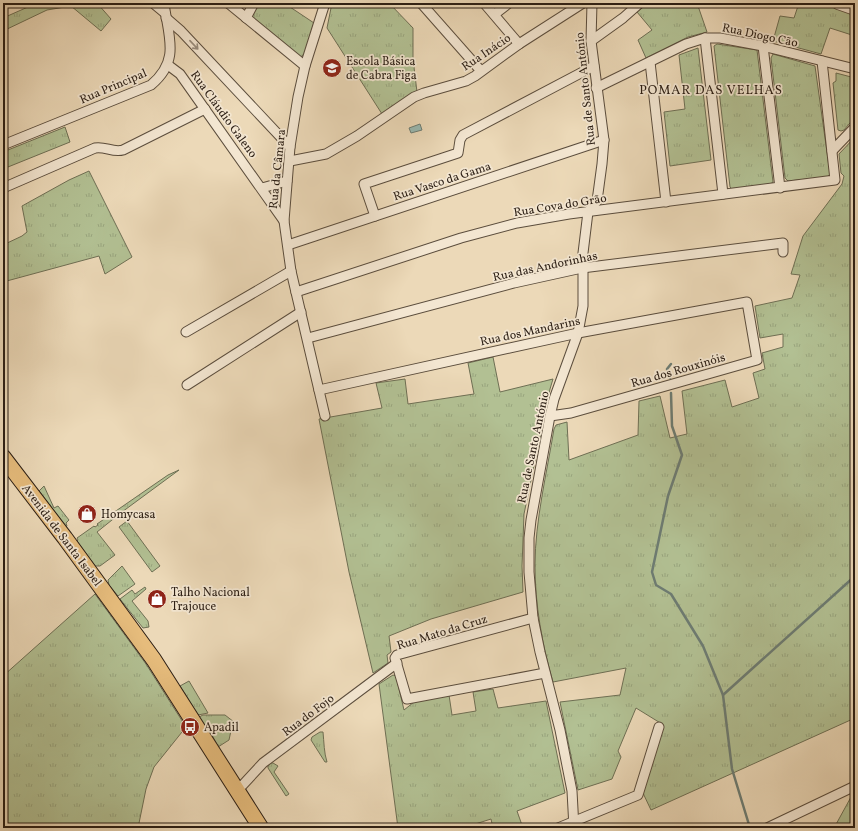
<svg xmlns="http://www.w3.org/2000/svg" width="858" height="831" font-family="Vollkorn,serif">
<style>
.grass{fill:url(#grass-tufts);stroke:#6e6f54}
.water{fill:#99bab3;stroke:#6d7c73}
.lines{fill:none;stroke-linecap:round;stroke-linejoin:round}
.stream{stroke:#6d7c73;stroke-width:2.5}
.minor-casing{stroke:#5b4d3d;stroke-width:11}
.tertiary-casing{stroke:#5b4d3d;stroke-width:14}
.primary-casing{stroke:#2b1e14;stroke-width:17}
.minor{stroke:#f3e6d1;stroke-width:9}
.tertiary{stroke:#f3e6d1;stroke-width:12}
.primary{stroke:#e6bc7c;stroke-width:15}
.oneway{stroke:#998c7c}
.labels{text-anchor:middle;stroke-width:3.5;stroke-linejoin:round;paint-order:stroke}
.street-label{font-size:12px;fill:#2b1e14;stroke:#f3e6d1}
.poi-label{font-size:12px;fill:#2b1e14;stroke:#f3e6d1;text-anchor:start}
.neighbourhood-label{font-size:13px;letter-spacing:1px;fill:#2b1e14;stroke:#f3e6d1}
</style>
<defs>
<pattern id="grass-tufts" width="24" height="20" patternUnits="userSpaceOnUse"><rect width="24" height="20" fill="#b2c093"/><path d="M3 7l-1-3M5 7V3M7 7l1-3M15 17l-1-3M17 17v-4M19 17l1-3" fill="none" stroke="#99a57e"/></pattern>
</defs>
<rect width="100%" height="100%" fill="#ecd9b8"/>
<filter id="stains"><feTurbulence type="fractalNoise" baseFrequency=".005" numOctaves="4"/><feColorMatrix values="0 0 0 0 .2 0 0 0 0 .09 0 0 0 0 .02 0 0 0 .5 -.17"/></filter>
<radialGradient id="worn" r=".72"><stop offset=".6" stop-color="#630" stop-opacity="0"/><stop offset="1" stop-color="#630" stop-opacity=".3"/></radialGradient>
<g class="grass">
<polygon points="37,3 97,3 111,19 101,31 71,6 47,10 3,31 3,18"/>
<polygon points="257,3 284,3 314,23 304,55 298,58 253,20 251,15"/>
<polygon points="332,3 389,3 413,28 413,59 417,92 382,114 327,28"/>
<polygon points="648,3 697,3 707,32 688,37 646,58 638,40 652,30 637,12"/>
<polygon points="799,3 823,3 855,14 855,36 830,28 821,54 773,41 780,16 794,18"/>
<polygon points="717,44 757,50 773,182 769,185 733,190 730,187 714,46"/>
<polygon points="698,48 711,160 670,166 664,112 685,109 679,55"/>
<polygon points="773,54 815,66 830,174 827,177 788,181 785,178 771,58"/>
<polygon points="836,73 855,78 855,117 844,130 841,131 838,130 833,83 836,81"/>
<polygon points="65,127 70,142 3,169 3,152"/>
<path d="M855,137V718L651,810L642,791L662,724L636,708L618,751L621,757L612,779L578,790L560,702L620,695L626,668L553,682C542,644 535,605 535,565C535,521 547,472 554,429L556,425L567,422L569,460L638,435L639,401L660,396L670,438L687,434L682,391L725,380L732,407L759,398L753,373L765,369L762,353L783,347V334L760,338L755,306L792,298L800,275L791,274L803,236L842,184L844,176L841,173L839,154Z"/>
<polygon points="89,171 132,257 105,274 99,256 3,282 3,245 22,236 27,232 22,206 69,180"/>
<polygon points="493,357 500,392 553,379 550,389 524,514 522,566 523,592 431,619 389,636 391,652 387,655 388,663 373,673 349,572 319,419 382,408 376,383 405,379 408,404 474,394 468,363"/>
<polygon points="179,470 122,512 97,532 115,555 100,566 95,566 77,541 78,540 77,538 94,526 95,527 98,525 97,524 168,475"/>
<polygon points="44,486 54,508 58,506 69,520 66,523 67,526 66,527 39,491"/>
<polygon points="127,521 160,566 152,572 119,527"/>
<polygon points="122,566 135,584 118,596 109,585 108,580"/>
<polygon points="145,587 146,589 132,601 148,621 149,627 143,628 120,599 132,590 135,594"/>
<polygon points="95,594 146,664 186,727 154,767 146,789 138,828 3,828 3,676"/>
<polygon points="393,675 396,676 404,710 414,702 449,695 452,715 476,711 473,692 493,689 498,708 546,701 565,793 517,811 523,828 493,828 491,819 469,826 469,828 398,828 379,684"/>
<polygon points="189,681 208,713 198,715 180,686"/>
<polygon points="203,715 225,715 234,722 232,726 229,740 218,747 212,735 210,734 199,717"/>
<path d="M320,732H323C324,742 324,753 327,762H325L311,740L312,737Z"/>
<polygon points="271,763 273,763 278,766 274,772 289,794 286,796 268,768 268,765"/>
<polygon points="855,795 855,828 834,828 851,797"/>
</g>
<polygon class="water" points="420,124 422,130 411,133 409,128"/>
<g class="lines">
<g class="stream">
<polyline points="670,378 667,369 671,364"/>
<polyline points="671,393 672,426 682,455 668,496 652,572 656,585 671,594 703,646 723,695 732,769 750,828"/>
<polyline points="723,695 855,576"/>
</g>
<g class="minor-casing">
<g id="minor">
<polyline points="153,3 165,13"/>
<polyline points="228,3 305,66"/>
<polyline points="325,3 305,66 298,97 290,147 284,221 291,271 325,416"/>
<polyline points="421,3 481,71"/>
<polyline points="484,3 519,44"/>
<polyline points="495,14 509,3"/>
<polyline points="166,18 181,31 290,147"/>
<polyline points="246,18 254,3"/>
<polyline points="705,38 723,194"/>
<polyline points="591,41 623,18 640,3"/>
<polyline points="763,46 780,188"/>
<polyline points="650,62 666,202"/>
<polyline points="168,65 180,74 284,221"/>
<polyline points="596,88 686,44 705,38 720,38 763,46 855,69"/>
<path d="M3,145L151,85C181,60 168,36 164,3"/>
<polyline points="832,151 855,127"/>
<polyline points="290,161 326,154 357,136 414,97 424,93 466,81 475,76 519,44 583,3"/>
<path d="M3,188L95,148C105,146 113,153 123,150L205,109"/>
<polyline points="262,188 287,181"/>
<polyline points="375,216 364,184 458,153 460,140 463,135 594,66"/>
<polyline points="288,245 604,140"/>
<polyline points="296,292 461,238 517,223 569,214 835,180 822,61"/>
<polyline points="186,332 291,271"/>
<polyline points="308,338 514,283 582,268 783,243 783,252"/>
<polyline points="187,385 301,312"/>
<polyline points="319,390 578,333 747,302 757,360 571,413 550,416"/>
<polyline points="533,618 397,655 395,658 407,699 545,673"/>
<polyline points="238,790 263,763 397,663"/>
<polyline points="558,828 638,795 659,727"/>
<polyline points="574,828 572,791 560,730 540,652 533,618 529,572 529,538 531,520 550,416 554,399 578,333 583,306 583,253 588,212 597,201 602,164 604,140 591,41 592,3"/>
<polyline points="767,828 855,786"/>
</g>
</g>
<g class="tertiary-casing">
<polyline id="tertiary" points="838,3 855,9"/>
</g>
<g class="primary-casing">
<polyline id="primary" points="3,457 65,538 154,660 261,828"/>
</g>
<use href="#minor" class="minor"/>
<use href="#tertiary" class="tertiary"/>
<use href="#primary" class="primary"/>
</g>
<defs><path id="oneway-shaft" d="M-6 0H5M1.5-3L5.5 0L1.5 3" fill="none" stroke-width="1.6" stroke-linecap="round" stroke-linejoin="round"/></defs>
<use class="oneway" href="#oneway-shaft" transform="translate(194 45) rotate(47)"/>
<defs>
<g id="school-disc" transform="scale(1)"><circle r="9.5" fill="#8f2418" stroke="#f3e6d1"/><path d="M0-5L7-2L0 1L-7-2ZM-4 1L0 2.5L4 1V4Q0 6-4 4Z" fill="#fff"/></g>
<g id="shop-disc" transform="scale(1)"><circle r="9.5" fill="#8f2418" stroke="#f3e6d1"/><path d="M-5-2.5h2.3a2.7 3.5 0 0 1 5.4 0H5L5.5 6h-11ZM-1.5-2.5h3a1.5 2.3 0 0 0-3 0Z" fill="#fff"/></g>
<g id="bus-disc" transform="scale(1)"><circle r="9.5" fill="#8f2418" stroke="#f3e6d1"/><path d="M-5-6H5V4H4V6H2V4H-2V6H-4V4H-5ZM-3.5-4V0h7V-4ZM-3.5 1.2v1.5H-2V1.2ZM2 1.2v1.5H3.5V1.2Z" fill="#fff"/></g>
</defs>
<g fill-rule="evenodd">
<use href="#school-disc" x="332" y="68"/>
<use href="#shop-disc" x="87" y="514"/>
<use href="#shop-disc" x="157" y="599"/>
<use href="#bus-disc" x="190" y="727"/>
</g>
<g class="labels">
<g class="street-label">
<text transform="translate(760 35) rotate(12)" y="4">Rua Diogo Cão</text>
<text transform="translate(486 52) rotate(-34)" y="4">Rua Inácio</text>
<text transform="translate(113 86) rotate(-23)" y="4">Rua Principal</text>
<text transform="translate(585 89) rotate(-96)" y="4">Rua de Santo António</text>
<text transform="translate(224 114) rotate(54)" y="4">Rua Cláudio Galeno</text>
<text transform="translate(277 169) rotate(-84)" y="4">Rua da Câmara</text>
<text transform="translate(442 181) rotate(-18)" y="4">Rua Vasco da Gama</text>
<text transform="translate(560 205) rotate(-9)" y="4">Rua Cova do Grão</text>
<text transform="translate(545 266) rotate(-12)" y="4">Rua das Andorinhas</text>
<text transform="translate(530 331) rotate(-12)" y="4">Rua dos Mandarins</text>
<text transform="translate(678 370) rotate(-16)" y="4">Rua dos Rouxinóis</text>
<text transform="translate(533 447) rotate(-78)" y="4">Rua de Santo António</text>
<text transform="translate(62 535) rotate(53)" y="4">Avenida de Santa Isabel</text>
<text transform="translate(442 632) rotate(-17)" y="4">Rua Mato da Cruz</text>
<text transform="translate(308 715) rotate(-37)" y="4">Rua do Fojo</text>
</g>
<g class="poi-label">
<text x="346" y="65">Escola Básica<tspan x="346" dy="14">de Cabra Figa</tspan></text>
<text x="101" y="518">Homycasa</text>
<text x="171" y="596">Talho Nacional<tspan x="171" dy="14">Trajouce</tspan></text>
<text x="204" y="731">Apadil</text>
</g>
<g class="neighbourhood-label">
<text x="711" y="94">POMAR DAS VELHAS</text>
</g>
</g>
<rect width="858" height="831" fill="none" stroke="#ecd9b8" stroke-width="16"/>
<rect x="4" y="4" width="850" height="823" fill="none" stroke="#2b1e14" stroke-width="2"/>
<rect x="8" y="8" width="842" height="815" fill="none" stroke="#2b1e14"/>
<rect width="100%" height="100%" filter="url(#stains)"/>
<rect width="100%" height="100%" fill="url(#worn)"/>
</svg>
